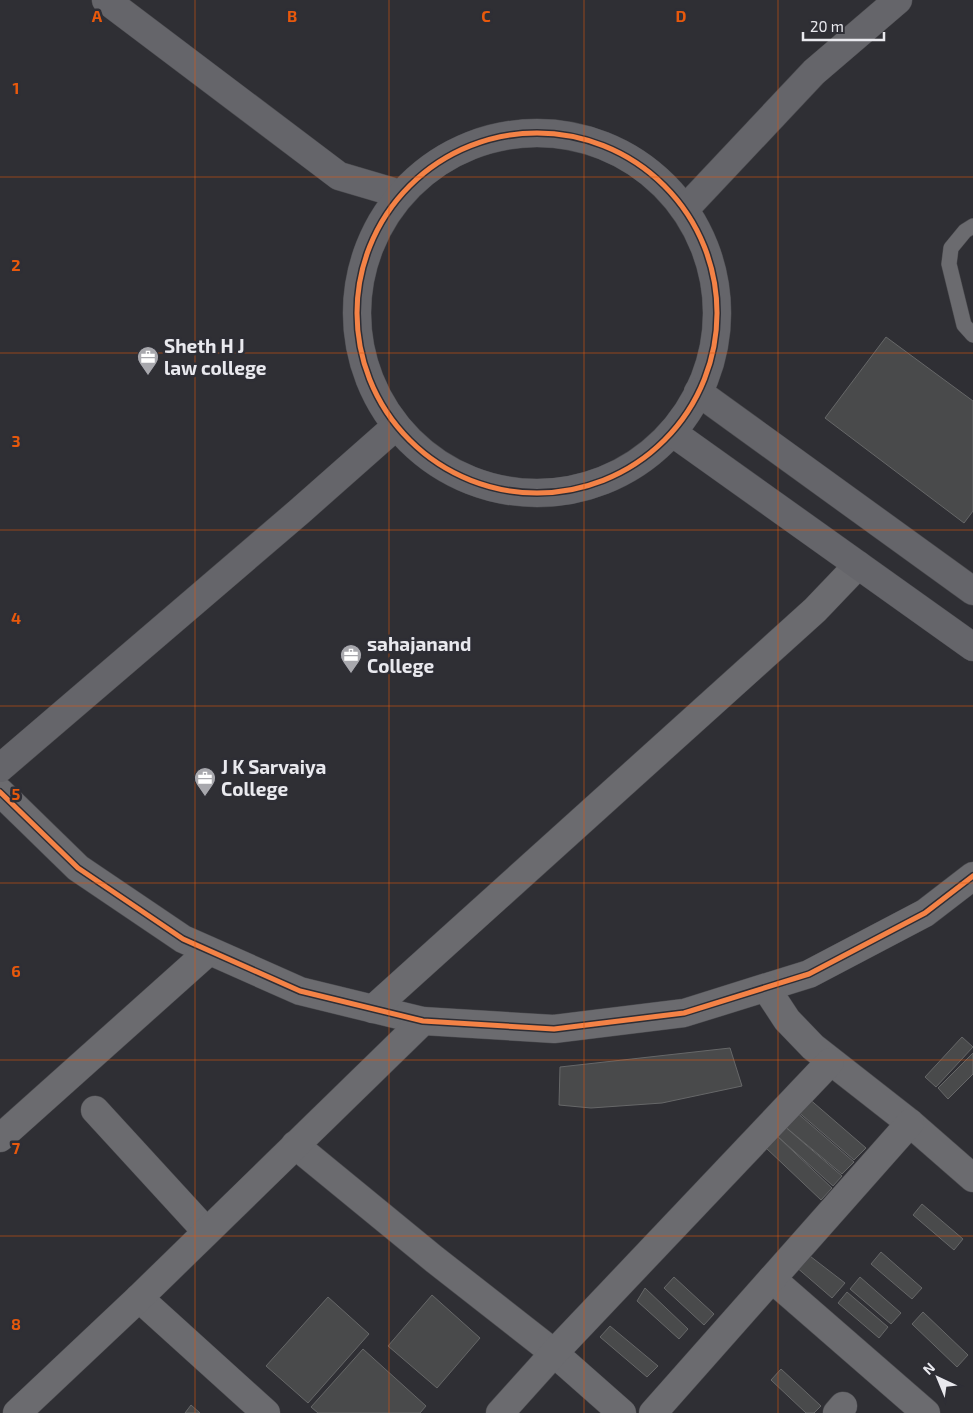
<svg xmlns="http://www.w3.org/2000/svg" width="973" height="1413" font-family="'Exo 2',sans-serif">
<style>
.building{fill:#494a4b;stroke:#666768}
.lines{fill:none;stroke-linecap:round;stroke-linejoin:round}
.lane-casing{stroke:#4a4a4e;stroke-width:16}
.street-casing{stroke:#4a4a4e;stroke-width:29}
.secondary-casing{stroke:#4a4a4e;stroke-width:29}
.lane{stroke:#6b6b6f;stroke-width:15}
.street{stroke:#6b6b6f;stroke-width:28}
.secondary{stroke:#65656a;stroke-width:28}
.cycleway-casing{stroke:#2e2e35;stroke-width:8}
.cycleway{stroke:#f48246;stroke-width:5}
.grid{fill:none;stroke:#e8590c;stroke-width:1;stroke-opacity:0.55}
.labels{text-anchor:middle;stroke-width:5;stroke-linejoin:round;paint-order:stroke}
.poi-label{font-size:19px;font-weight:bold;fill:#e9e9ee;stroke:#2e2e35;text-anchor:start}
.grid-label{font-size:16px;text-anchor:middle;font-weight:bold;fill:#e8590c;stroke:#2e2e35;stroke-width:5;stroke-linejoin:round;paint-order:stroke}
</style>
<rect width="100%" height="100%" fill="#2f2f34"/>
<g class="building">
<polygon points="886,337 973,401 973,511 964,523 825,418"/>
<polygon points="962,1037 973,1047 936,1087 925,1077"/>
<polygon points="730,1048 742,1086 662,1103 591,1108 559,1105 560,1067"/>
<polygon points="973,1053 973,1074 948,1099 938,1088"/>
<polygon points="807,1097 866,1148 854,1160 796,1110"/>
<polygon points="795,1111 854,1162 842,1174 783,1125"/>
<polygon points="783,1125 842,1176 833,1186 776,1135"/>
<polygon points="776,1135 832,1188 821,1200 766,1148"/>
<polygon points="922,1204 963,1239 954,1250 913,1215"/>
<polygon points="881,1252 922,1288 912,1299 871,1264"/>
<polygon points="806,1253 845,1283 832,1298 795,1266"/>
<polygon points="674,1277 714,1314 704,1325 664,1288"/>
<polygon points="860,1277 901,1313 891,1324 850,1289"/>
<polygon points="645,1288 688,1329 679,1339 637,1301"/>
<polygon points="847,1292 888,1327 879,1338 838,1303"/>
<polygon points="432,1295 480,1338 437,1388 388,1346"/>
<polygon points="328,1297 369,1334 308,1403 266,1366"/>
<polygon points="923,1312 968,1355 957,1367 912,1324"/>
<polygon points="610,1326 658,1366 647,1377 600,1337"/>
<polygon points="363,1349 426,1406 420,1413 318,1413 311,1407"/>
<polygon points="781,1369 821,1406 814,1413 806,1413 771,1380"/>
<polygon points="191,1405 200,1413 185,1413"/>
</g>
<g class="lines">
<g class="lane-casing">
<polyline id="lane" points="973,226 965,231 951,248 949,264 964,325 973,335"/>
</g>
<g class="street-casing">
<g id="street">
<polyline points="0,792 78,868 183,939 300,991 423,1021 554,1029 684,1013 809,974 925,913 973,876"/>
<polyline points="766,988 787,1020 813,1047 910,1123 973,1178"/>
<polyline points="373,1009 815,610 858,565"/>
<polyline points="95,1110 206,1231"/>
<polyline points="0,1138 209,951"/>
<polyline points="295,1145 434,1259 554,1353 622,1413"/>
<polyline points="772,1279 926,1413"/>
<polyline points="139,1298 266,1413"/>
<polyline points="17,1413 139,1298 423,1021"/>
<polyline points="500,1413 554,1353 830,1062"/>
<path d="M653,1413C739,1317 824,1220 910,1123"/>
<polyline points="837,1413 843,1406"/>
</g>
</g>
<g class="secondary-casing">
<g id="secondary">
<polyline points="106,0 339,176 400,194"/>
<circle cx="537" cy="313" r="180"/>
<polyline points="686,208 814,72 898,0"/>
<polyline points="698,392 973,591"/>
<polyline points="673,433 973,647"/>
<polyline points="0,768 300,511 395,427"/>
</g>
</g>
<use href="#lane" class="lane"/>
<use href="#street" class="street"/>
<use href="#secondary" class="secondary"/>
<g class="cycleway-casing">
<g id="cycleway">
<circle cx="537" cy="313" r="180"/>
<polyline points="0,792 78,868 183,939 300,991 423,1021 554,1029 684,1013 809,974 925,913 973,876"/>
</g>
</g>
<use href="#cycleway" class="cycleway"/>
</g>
<path class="grid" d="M195,0V1413M389,0V1413M584,0V1413M778,0V1413M0,177H973M0,353H973M0,530H973M0,706H973M0,883H973M0,1060H973M0,1236H973"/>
<defs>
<g id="office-pin" transform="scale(1.125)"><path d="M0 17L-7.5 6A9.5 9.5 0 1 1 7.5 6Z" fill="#a8a8ad" stroke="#2e2e35"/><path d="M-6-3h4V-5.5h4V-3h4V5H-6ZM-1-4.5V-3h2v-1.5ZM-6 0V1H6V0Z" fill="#fff"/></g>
</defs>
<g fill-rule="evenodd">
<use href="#office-pin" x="148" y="357"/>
<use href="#office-pin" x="351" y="655"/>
<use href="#office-pin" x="205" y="778"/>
</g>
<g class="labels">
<g class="poi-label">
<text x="164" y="353">Sheth H J<tspan x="164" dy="22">law college</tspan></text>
<text x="367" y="651">sahajanand<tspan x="367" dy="22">College</tspan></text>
<text x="221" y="774">J K Sarvaiya<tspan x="221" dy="22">College</tspan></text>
</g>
</g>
<g class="grid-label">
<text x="97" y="22">A</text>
<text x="292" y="22">B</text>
<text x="486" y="22">C</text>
<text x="681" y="22">D</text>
<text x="16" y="94">1</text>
<text x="16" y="271">2</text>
<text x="16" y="447">3</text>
<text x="16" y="624">4</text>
<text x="16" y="800">5</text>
<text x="16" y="977">6</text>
<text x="16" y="1154">7</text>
<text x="16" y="1330">8</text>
</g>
<g transform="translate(938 1378) rotate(316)" stroke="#2e2e35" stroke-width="4" paint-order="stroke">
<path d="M0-4L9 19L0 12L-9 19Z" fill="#e9e9ee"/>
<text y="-8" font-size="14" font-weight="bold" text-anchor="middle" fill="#e9e9ee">N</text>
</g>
<path d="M803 32v8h81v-8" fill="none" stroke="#e9e9ee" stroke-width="2.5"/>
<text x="810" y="32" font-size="15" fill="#e9e9ee" stroke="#2e2e35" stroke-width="4" paint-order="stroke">20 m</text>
</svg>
